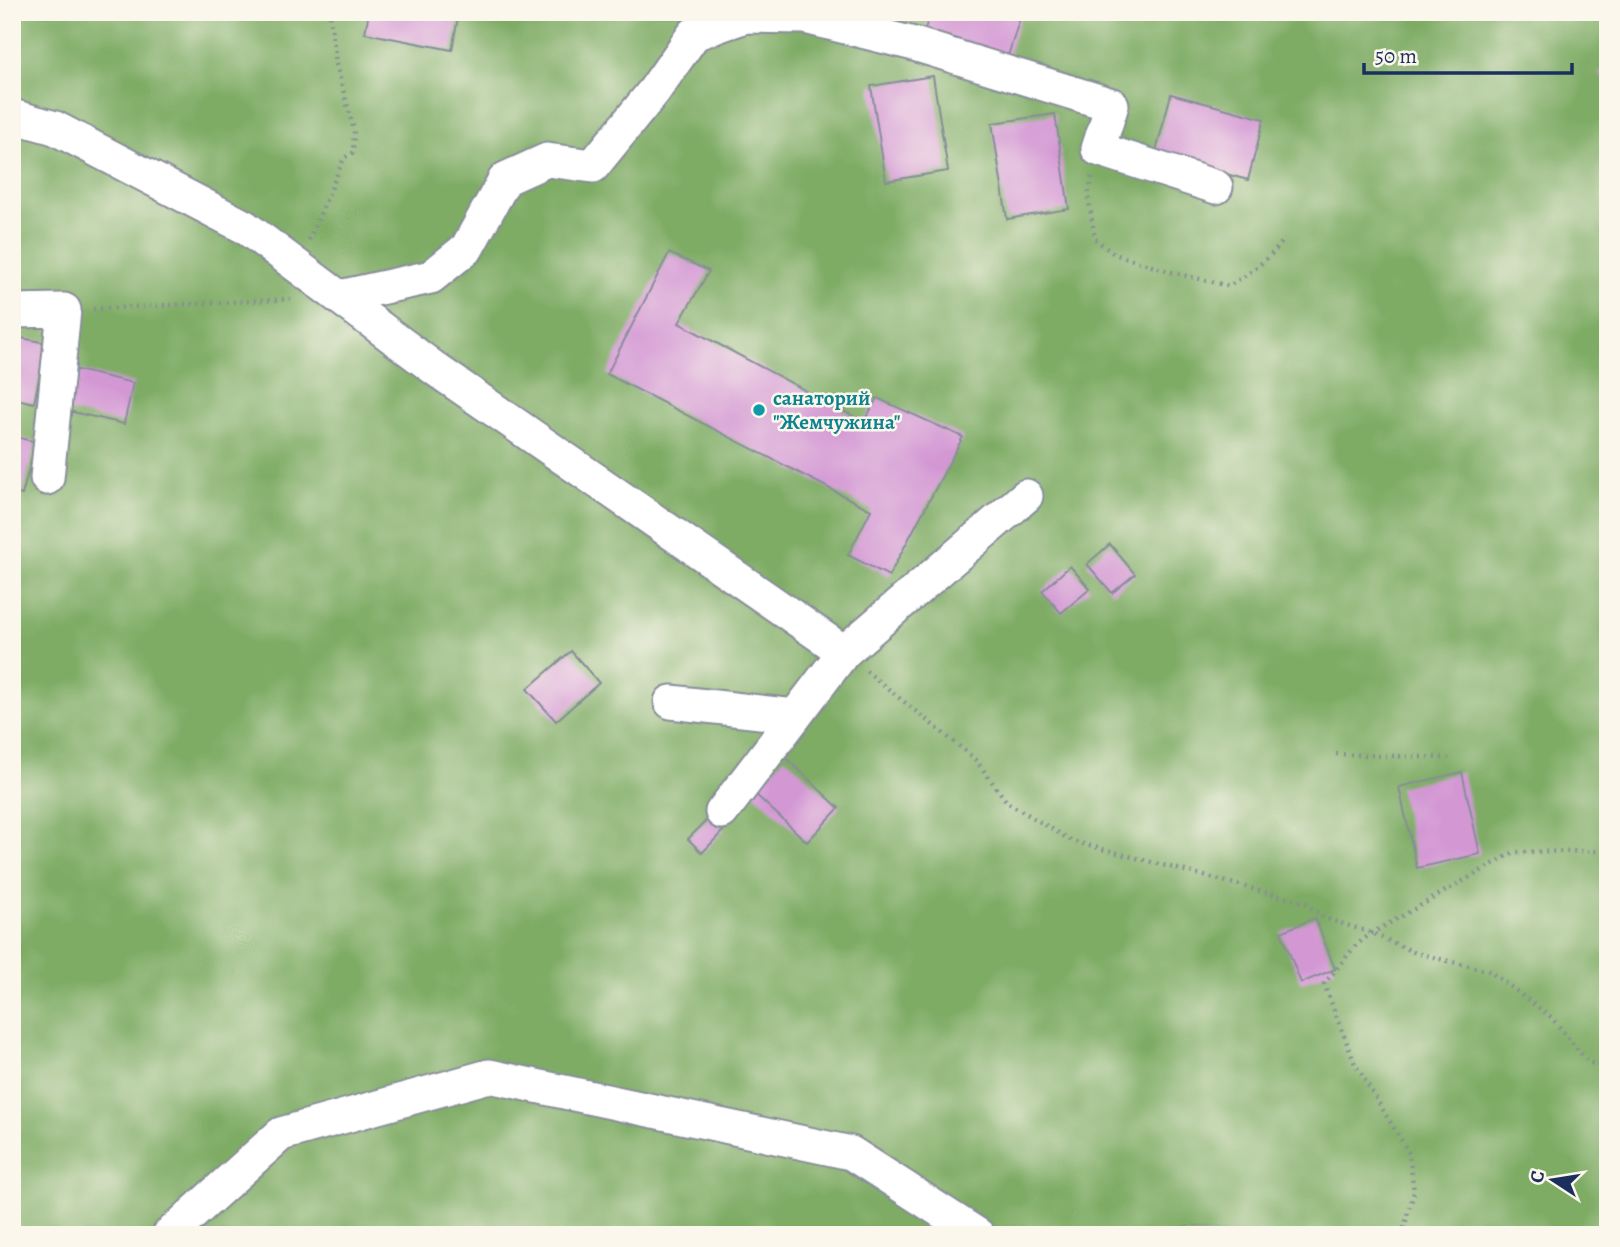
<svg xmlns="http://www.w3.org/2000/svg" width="1620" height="1247" font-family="Alegreya,serif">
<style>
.forest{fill:#7eac65;stroke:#4c6e62;stroke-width:2}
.building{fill:#d397d4}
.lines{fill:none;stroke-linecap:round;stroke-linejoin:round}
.minor-casing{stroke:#888d99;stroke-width:37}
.path{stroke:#888d99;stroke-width:4.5;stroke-dasharray:2 5;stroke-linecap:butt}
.minor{stroke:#fff;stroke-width:33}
.culture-dot{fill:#0f9aa8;stroke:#fbf7ec;stroke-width:2.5}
.labels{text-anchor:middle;stroke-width:5;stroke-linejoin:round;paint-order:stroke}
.culture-label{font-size:21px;font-weight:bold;fill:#0d838f;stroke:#fbf7ec;text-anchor:start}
</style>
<rect width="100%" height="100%" fill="#fbf7ec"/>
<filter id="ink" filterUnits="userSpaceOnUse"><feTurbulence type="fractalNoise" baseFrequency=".0143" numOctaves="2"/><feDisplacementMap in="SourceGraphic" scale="14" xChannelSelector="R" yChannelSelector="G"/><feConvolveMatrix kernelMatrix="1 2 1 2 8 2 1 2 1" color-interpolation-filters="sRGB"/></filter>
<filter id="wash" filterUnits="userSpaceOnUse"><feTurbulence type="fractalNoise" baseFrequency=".00686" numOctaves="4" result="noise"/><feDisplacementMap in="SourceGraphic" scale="28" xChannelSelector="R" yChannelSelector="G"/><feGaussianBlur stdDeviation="1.57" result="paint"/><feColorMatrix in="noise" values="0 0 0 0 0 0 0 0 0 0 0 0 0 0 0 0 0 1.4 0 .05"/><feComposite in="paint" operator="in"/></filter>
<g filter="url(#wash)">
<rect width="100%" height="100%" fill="#f4ebd4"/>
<rect class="forest" x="12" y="12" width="1596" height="1223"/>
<g id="blocks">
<g class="building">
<polygon points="369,12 459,12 452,50 365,33"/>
<polygon points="931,12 1022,12 1005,65 922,37"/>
<polygon points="1608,65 1608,84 1599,74"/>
<polygon points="933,76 948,171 886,181 871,86"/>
<polygon points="1171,94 1264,119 1248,180 1155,155"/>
<polygon points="1055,114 1069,209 1007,219 992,123"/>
<polygon points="669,253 709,271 679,323 864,422 877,398 963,437 889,576 848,555 871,510 607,374"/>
<polygon points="12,336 46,343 34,403 12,398"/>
<polygon points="69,368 133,383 124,424 60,409"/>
<polygon points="12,436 36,442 22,495 12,493"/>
<polygon points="1110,544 1135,574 1112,593 1087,564"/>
<polygon points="1070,566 1090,589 1061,613 1042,591"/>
<polygon points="571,651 599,683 556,721 527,689"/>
<polygon points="785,757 839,808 807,842 753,792"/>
<polygon points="1462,772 1480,854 1417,868 1399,787"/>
<polygon points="711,816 724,830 702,853 688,839"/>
<polygon points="1315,918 1335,969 1301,983 1281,932"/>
</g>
</g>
</g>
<g filter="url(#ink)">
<use href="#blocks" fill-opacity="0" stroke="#888d99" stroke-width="2"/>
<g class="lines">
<g class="minor-casing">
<g id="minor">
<polyline points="12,116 55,128 245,227 438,371 844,652"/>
<polyline points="339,297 431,277 467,248 505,179 547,160 593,166 654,91 694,34 746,16 805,17 914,44 1112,105 1098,149 1216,187"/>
<polyline points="12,311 64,310 47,478"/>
<polyline points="671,702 795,716"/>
<polyline points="722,812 844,652 1026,496"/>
<polyline points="169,1235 281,1134 489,1076 851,1153 978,1235"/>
</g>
</g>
<g class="path">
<path d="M1092,177L1088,196L1095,239L1114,254L1171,272L1229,286C1251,273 1269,259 1285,239"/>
<polyline points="309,240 344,158 353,153 354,130 336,64 330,12"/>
<polyline points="93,309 290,299"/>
<polyline points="866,671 975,759 1007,802 1072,841 1306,903 1324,918 1372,933 1416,953 1489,971 1551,1017 1588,1062 1608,1068"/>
<polyline points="1336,754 1449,758"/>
<polyline points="1402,1235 1414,1192 1409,1153 1355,1064 1324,984 1356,945 1372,933 1514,852 1601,851"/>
</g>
<use href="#minor" class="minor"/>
</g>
</g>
<circle class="culture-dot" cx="759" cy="410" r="7"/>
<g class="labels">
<g class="culture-label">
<text x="773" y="405">санаторий<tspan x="773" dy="24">"Жемчужина"</tspan></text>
</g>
</g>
<rect width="1620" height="1247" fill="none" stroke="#fbf7ec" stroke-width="42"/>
<g transform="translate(1553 1180) rotate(282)" stroke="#fbf7ec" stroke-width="5" paint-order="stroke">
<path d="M0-5L12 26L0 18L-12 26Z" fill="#1b2f5e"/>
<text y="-10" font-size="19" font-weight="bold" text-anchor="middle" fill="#1b2f5e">С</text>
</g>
<path d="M1364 63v10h208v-10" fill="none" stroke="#1b2f5e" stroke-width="3.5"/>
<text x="1375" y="63" font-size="21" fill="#1b2f5e" stroke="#fbf7ec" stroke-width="5" paint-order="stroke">50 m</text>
</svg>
